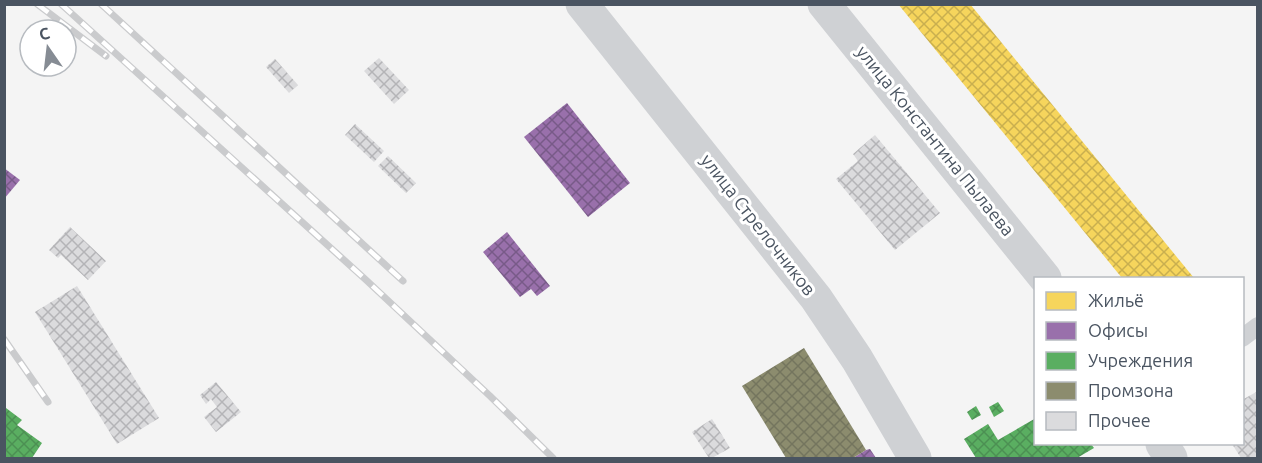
<svg xmlns="http://www.w3.org/2000/svg" width="1262" height="463" font-family="Ubuntu,sans-serif">
<style>
.homes{fill:url(#homes-cross-hatch)}
.offices{fill:url(#offices-cross-hatch)}
.public{fill:url(#public-cross-hatch)}
.industry{fill:url(#industry-cross-hatch)}
.building{fill:url(#building-cross-hatch)}
.lines{fill:none;stroke-linecap:round;stroke-linejoin:round}
.service{stroke:#cfd1d4;stroke-width:18}
.minor{stroke:#cfd1d4;stroke-width:33}
.rail-casing{stroke:#cacbcd;stroke-width:7}
.rail{stroke:#fff;stroke-width:4.5;stroke-dasharray:14;stroke-linecap:butt}
.labels{text-anchor:middle;stroke-width:6;stroke-linejoin:round;paint-order:stroke}
.street-label{font-size:18px;fill:#4a5461;stroke:#fff}
</style>
<defs>
<pattern id="homes-cross-hatch" width="8" height="8" patternUnits="userSpaceOnUse" patternTransform="scale(1.5)"><rect width="8" height="8" fill="#f6d55c"/><path d="M0 0l8 8M0 8l8-8" fill="none" stroke="#c9af4f"/></pattern>
<pattern id="offices-cross-hatch" width="8" height="8" patternUnits="userSpaceOnUse" patternTransform="scale(1.5)"><rect width="8" height="8" fill="#9970ab"/><path d="M0 0l8 8M0 8l8-8" fill="none" stroke="#785a88"/></pattern>
<pattern id="public-cross-hatch" width="8" height="8" patternUnits="userSpaceOnUse" patternTransform="scale(1.5)"><rect width="8" height="8" fill="#5aae61"/><path d="M0 0l8 8M0 8l8-8" fill="none" stroke="#4c9053"/></pattern>
<pattern id="industry-cross-hatch" width="8" height="8" patternUnits="userSpaceOnUse" patternTransform="scale(1.5)"><rect width="8" height="8" fill="#8c8c6e"/><path d="M0 0l8 8M0 8l8-8" fill="none" stroke="#74755e"/></pattern>
<pattern id="building-cross-hatch" width="8" height="8" patternUnits="userSpaceOnUse" patternTransform="scale(1.5)"><rect width="8" height="8" fill="#dbdbdd"/><path d="M0 0l8 8M0 8l8-8" fill="none" stroke="#b4b4b7"/></pattern>
</defs>
<rect width="100%" height="100%" fill="#f4f4f4"/>
<polygon class="homes" points="898,4 970,4 1194,278 1122,278"/>
<g class="offices">
<polygon points="567,103 630,183 588,217 524,137"/>
<polygon points="4,168 20,180 4,199"/>
<polygon points="507,232 550,286 537,296 531,289 520,297 483,252"/>
<polygon points="870,449 876,458 853,458 866,450"/>
</g>
<g class="public">
<polygon points="998,402 1004,411 994,417 989,407"/>
<polygon points="976,406 981,415 972,420 967,412"/>
<polygon points="6,408 22,420 17,425 42,443 32,458 4,458 4,410"/>
<polygon points="1036,418 1036,444 1091,444 1094,448 1077,458 976,458 964,439 988,424 998,440"/>
</g>
<polygon class="industry" points="804,348 866,450 853,458 786,458 742,386"/>
<g class="building">
<polygon points="379,58 409,90 394,104 364,71"/>
<polygon points="275,59 298,85 289,93 266,67"/>
<polygon points="355,124 384,151 374,162 345,135"/>
<polygon points="875,135 940,213 895,250 836,179 858,161 853,154"/>
<polygon points="388,156 416,183 406,193 378,166"/>
<polygon points="70,227 106,261 88,280 61,255 58,258 49,250"/>
<polygon points="77,286 159,418 117,444 35,312"/>
<polygon points="216,382 241,412 216,432 204,417 217,407 211,399 206,404 200,395"/>
<polygon points="1258,391 1258,458 1241,458 1232,444 1242,444 1242,400"/>
<polygon points="712,419 730,448 712,458 709,458 692,432"/>
</g>
<g class="lines">
<polyline class="service" points="1242,338 1258,326"/>
<g class="minor">
<polyline points="582,4 816,298 857,359 915,458"/>
<polyline points="824,4 1045,278"/>
<polyline points="1162,444 1171,458"/>
</g>
<g class="rail-casing">
<g id="rail">
<polyline points="37,4 106,56"/>
<polyline points="61,4 365,279 490,396 553,458"/>
<polyline points="101,4 403,281"/>
<polyline points="4,339 48,402"/>
</g>
</g>
<use href="#rail" class="rail"/>
</g>
<g class="labels">
<g class="street-label">
<text transform="translate(935 141) rotate(51)" y="6">улица Константина Пылаева</text>
<text transform="translate(758 225) rotate(52)" y="6">улица Стрелочников</text>
</g>
</g>
<rect width="1262" height="463" fill="none" stroke="#4a5461" stroke-width="12"/>
<rect x="1034" y="277" width="210" height="168" fill="#ffffff" stroke="#b7bbc0" stroke-width="1.5"/>
<rect x="1046" y="292" width="30" height="18" fill="#f6d55c" stroke="#b7bbc0" stroke-width="1.5"/>
<text x="1088" y="307" font-size="18" fill="#4a5461">Жильё</text>
<rect x="1046" y="322" width="30" height="18" fill="#9970ab" stroke="#b7bbc0" stroke-width="1.5"/>
<text x="1088" y="337" font-size="18" fill="#4a5461">Офисы</text>
<rect x="1046" y="352" width="30" height="18" fill="#5aae61" stroke="#b7bbc0" stroke-width="1.5"/>
<text x="1088" y="367" font-size="18" fill="#4a5461">Учреждения</text>
<rect x="1046" y="382" width="30" height="18" fill="#8c8c6e" stroke="#b7bbc0" stroke-width="1.5"/>
<text x="1088" y="397" font-size="18" fill="#4a5461">Промзона</text>
<rect x="1046" y="412" width="30" height="18" fill="#dbdbdd" stroke="#b7bbc0" stroke-width="1.5"/>
<text x="1088" y="427" font-size="18" fill="#4a5461">Прочее</text>
<g transform="translate(48 48) rotate(346)"><circle r="28" fill="#ffffff" stroke="#b7bbc0" stroke-width="1.5"/>
<path d="M0-4.5L10 22L0 15L-10 22Z" fill="#868c94"/>
<text y="-9" font-size="16" font-weight="bold" text-anchor="middle" fill="#4a5461">С</text>
</g>
</svg>
